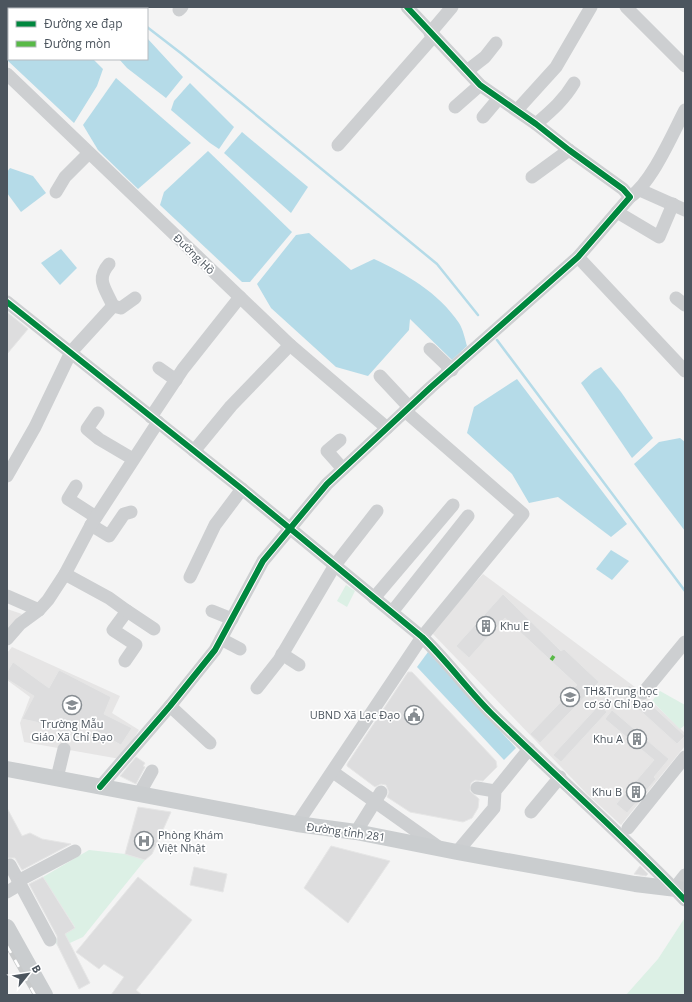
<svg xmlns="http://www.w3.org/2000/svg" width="692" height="1002" font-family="'Open Sans',sans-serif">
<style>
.education{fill:#e6e5e5}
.green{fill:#dcf0e5}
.water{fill:#b5dbe8}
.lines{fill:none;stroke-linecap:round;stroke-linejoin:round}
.stream{stroke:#b5dbe8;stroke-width:2.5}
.building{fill:#ddddde;stroke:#e6e6e6}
.minor{stroke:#cdcfd1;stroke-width:13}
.major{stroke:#cacdcf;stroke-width:16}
.rail-casing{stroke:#c8cacb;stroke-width:4}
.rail{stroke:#fff;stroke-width:2.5;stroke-dasharray:8;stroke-linecap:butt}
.quiet{stroke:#58b947;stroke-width:5;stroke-dasharray:10 5;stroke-linecap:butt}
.cycleway-casing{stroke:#fff;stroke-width:8}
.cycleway{stroke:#00873e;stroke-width:6}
.labels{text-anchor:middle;stroke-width:3.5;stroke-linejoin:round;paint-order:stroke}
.street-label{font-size:11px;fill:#4c555e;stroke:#fff}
.poi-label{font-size:11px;fill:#4c555e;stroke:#fff;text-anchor:start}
</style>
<rect width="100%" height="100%" fill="#f4f4f4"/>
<g class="education">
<polygon points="483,574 643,693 685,733 685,746 621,825 587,794 431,632"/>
<polygon points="7,609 22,614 7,630"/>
<polygon points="12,647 120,696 112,713 139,730 120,759 24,742 20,723 30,697 7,680 7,653"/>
</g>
<g class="green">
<polygon points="346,585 355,591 347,607 337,601"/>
<polygon points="660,691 685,705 685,725 680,729 652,701"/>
<polygon points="89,850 125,854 145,860 83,937 59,948 54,940 75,927 43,877"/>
<polygon points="684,919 685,995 626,995 658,959"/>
</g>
<g class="water">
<polygon points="7,7 38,7 40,9 9,9 9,59 93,59 103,69 97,86 74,123 7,60"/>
<polygon points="147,38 183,77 166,98 127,68 119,59 147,59"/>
<polygon points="116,78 191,143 138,189 98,150 83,125"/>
<polygon points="190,83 234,127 219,149 210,143 171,110 174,101"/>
<polygon points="242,132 308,187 291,213 224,153"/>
<polygon points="208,151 292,232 250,282 242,282 160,205 164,192"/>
<polygon points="10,168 33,176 46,193 21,212 7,193 7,172"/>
<path d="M309,233L351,270L374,259C406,274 438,292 459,323C463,329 465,339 467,346L452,360L410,319L409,330L368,376L336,367L271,308L257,284L296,235Z"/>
<polygon points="61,249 77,268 60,285 41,263"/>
<polygon points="601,367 621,392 653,438 632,458 581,383 594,371"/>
<polygon points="517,379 627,524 611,537 558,497 529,503 512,474 467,433 474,407"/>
<polygon points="680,438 685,442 685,531 634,464 659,442"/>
<polygon points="611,550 629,561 612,580 596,569"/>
<polygon points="428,652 516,748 504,760 417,667"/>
</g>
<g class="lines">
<g class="stream">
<polyline points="121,7 123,9"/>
<polyline points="147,27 182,54 437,264 478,315"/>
<polyline points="497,340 685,591"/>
</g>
</g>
<g class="building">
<polygon points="7,312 28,329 7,354"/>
<polygon points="503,594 561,651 564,649 599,682 540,743 530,734 577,685 505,618 469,658 456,646"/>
<polygon points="13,662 49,688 59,670 111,697 104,714 132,728 121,745 76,720 68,735 36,722 22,719 34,696 7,679 7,672"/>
<polygon points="408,672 412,672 496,761 497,767 483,781 475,780 471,783 470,791 479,799 478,808 472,818 463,822 410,812 387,797 389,792 386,785 381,784 375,787 347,766 347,764"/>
<polygon points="629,685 635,691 638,699 646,700 685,736 677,744 622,694"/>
<polygon points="599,705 607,712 561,762 553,755"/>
<polygon points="612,710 669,759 654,777 656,779 627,813 616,804 654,760 605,719"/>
<polygon points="136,757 145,763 143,766 145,767 136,784 120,776"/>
<polygon points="138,807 171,812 152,854 145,860 125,854"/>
<polygon points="7,808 22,836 30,833 42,839 71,844 22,870 15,858 7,858"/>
<polygon points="331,846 390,861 348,923 304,888"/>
<polygon points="640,866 648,874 646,876 634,874"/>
<polygon points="194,867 227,874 223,892 190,885"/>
<polygon points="43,877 75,928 65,934 90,983 79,989 57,944 57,936 29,884"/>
<polygon points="138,877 192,920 136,990 142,995 111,995 124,977 104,964 99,969 76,952"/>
</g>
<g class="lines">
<g class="minor">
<polyline points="626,7 685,66"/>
<polyline points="179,10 182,7"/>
<polyline points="430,33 452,7"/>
<polyline points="467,71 485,57 496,43"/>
<polyline points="7,74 290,345 387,428"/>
<polyline points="455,107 480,85"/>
<polyline points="517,110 556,67 591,7"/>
<polyline points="483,117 499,98"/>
<path d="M536,124C551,111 564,100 574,83"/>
<polyline points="338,145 433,37"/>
<polyline points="532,177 569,150"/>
<polyline points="640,190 685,210"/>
<polyline points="56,192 65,177 89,153"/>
<path d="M630,197C652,182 672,135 685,110"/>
<polyline points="617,212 659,237 673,204"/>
<polyline points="578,257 685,371"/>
<path d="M109,264C95,280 106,289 113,306"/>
<polyline points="676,298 685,305"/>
<path d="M7,302L242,489L422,637C447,661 467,689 491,713C555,776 623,835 685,900"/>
<polyline points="430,349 452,370"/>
<polyline points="159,368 176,380"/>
<polyline points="380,376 409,407"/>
<polyline points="98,413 87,429 99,439 133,459"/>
<polyline points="151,417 183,369 240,297"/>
<polyline points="340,440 327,451 343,469"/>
<polyline points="194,451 231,406 290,345"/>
<polyline points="7,476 35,427 71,352 113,306 121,308 135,298"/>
<polyline points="76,486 68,499 96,517"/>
<polyline points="91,525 109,536 124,514 131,512"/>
<polyline points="65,574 109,598 127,611 113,630 136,645 125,661"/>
<polyline points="190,577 215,525 242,489"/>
<polyline points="7,596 39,610"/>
<polyline points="374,598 453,505"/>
<polyline points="127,611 154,629"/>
<polyline points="212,611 232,619"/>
<polyline points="392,612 468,516"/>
<polyline points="7,639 20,624 39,610 48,600 65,574 91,525 158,422"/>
<polyline points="221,639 240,649"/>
<polyline points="282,654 299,665"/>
<polyline points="257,688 279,660 335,565 377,511"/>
<polyline points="643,693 685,642"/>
<polyline points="170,706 210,743"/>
<polyline points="333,772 440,848"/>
<polyline points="57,778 64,749"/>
<polyline points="100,787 170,706 215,650 263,561 327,484 431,387 578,257 630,197 623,189 569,150 536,124 480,85 407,7"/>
<polyline points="477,788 495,791"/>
<polyline points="139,794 152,771"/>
<polyline points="531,812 560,777"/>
<polyline points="297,824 422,637 523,514 405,411"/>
<polyline points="628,828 685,757"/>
<polyline points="356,832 381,792"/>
<polyline points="457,852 494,808 495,791 529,749"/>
<polyline points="10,865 50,940"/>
<polyline points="18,881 75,851"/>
<polyline points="674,889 685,875"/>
<polyline points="7,892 19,885"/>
</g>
<g class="major">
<polyline points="7,769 297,824 356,832 457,852 635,884 685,890"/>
<polyline points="7,927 45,995"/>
</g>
<g class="rail-casing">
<polyline id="rail" points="7,946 35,995"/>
</g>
<use href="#rail" class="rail"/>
<polyline class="quiet" points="551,657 554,659"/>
<g class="cycleway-casing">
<g id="cycleway">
<path d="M7,302L242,489L422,637C447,661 467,689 491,713C555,776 623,835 685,900"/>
<polyline points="100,787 170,706 215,650 263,561 327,484 431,387 578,257 630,197 623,189 569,150 536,124 480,85 407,7"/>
</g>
</g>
<use href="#cycleway" class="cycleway"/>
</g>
<defs>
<g id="building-ring" transform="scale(1)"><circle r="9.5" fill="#fff" stroke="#878d92" stroke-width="1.5"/><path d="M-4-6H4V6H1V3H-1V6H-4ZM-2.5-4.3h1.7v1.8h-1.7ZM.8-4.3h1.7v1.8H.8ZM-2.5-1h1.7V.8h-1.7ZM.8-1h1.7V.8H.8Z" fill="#878d92"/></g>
<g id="school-ring" transform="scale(1)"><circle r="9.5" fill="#fff" stroke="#878d92" stroke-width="1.5"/><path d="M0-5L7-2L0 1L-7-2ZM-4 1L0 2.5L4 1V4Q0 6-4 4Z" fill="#878d92"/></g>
<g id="civic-ring" transform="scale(1)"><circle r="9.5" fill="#fff" stroke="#878d92" stroke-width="1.5"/><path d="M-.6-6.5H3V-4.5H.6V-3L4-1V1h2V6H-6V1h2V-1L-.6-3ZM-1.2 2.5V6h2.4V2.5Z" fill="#878d92"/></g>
<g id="hospital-ring" transform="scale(1)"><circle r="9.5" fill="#fff" stroke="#878d92" stroke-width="1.5"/><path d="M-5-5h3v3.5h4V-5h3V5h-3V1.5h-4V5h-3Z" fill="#878d92"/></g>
</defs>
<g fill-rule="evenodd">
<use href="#building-ring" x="486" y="626"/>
<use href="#school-ring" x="570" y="697"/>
<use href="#school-ring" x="72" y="705"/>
<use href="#civic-ring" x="414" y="715"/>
<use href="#building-ring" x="637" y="739"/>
<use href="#building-ring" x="636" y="792"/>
<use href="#hospital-ring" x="144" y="841"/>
</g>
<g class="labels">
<g class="street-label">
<text transform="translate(194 254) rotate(44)" y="4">Đường Hồ</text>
<text transform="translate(346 832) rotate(8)" y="4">Đường tỉnh 281</text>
</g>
<g class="poi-label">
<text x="500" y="630">Khu E</text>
<text x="584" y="695">TH&amp;Trung học<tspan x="584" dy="13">cơ sở Chỉ Đạo</tspan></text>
<text x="400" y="719" text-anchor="end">UBND Xã Lạc Đạo</text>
<text x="72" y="728" text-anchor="middle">Trường Mẫu<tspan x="72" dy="13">Giáo Xã Chỉ Đạo</tspan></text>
<text x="623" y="743" text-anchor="end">Khu A</text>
<text x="622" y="796" text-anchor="end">Khu B</text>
<text x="158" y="839">Phòng Khám<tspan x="158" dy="13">Việt Nhật</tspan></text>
</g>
</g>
<rect width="692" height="1002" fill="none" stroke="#4c555e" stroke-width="16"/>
<rect x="8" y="8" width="140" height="52" fill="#ffffff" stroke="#b7bbbf"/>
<rect x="16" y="21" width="20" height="6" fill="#00873e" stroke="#b7bbbf"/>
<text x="44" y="28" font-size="12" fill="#4c555e">Đường xe đạp</text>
<rect x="16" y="41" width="20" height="6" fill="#58b947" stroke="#b7bbbf"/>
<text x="44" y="48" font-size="12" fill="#4c555e">Đường mòn</text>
<g transform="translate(28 974) rotate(60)" stroke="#ffffff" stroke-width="3" paint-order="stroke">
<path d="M0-3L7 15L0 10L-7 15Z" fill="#4c555e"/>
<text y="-6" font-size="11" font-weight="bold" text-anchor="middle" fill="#4c555e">B</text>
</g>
</svg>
